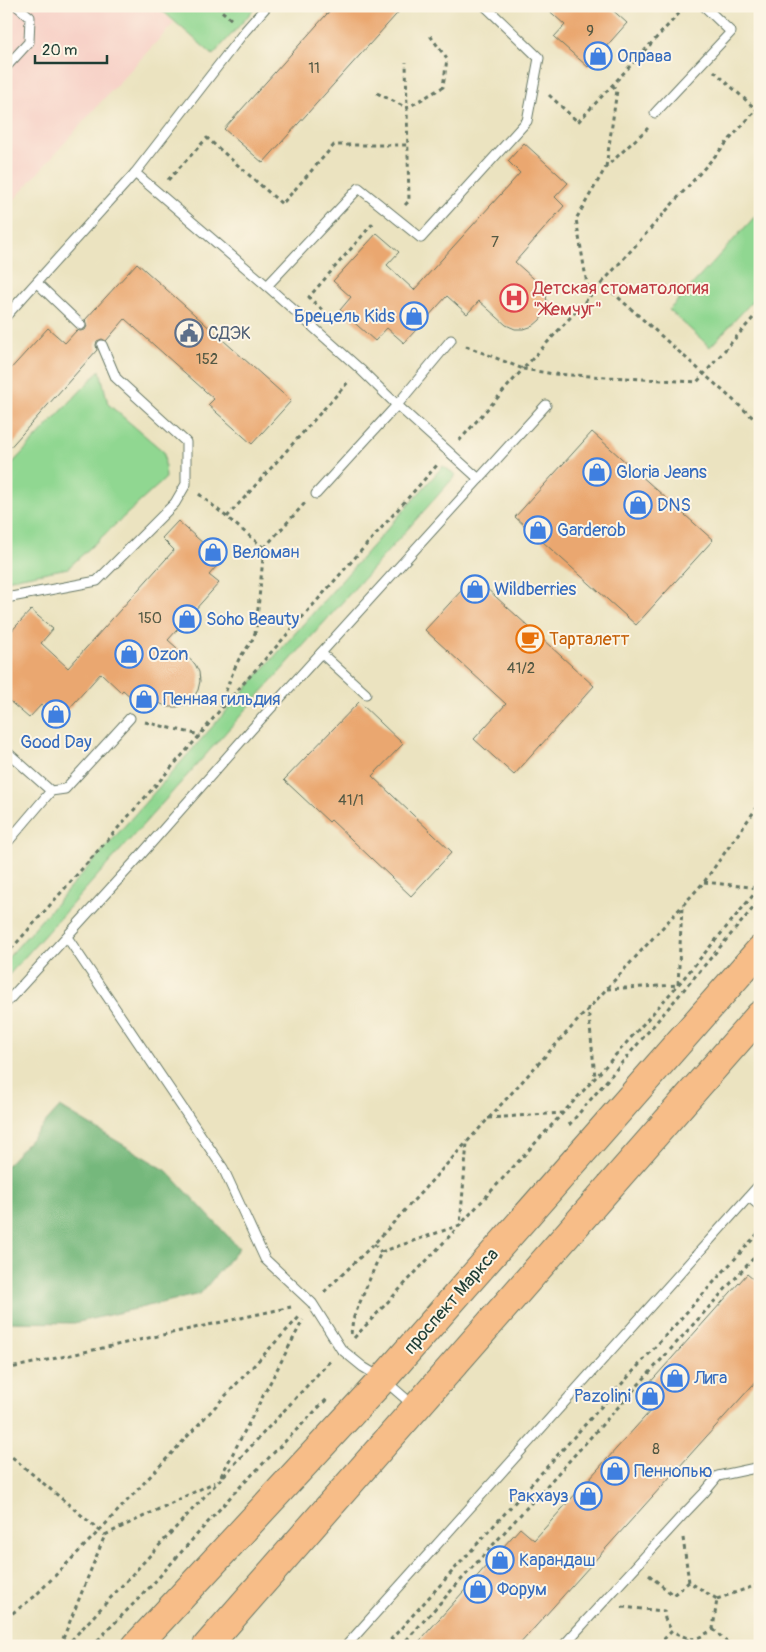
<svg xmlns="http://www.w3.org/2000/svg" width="766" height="1652" font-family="Pangolin,sans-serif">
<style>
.built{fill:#f7d1c7}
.green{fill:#90d791;stroke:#588a62}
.forest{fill:#74b87b;stroke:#4a7a58}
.building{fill:#eaa770}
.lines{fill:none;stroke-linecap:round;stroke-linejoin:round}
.service-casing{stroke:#667765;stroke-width:11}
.primary-casing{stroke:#667765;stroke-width:30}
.path{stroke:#667765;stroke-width:3;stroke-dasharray:4 4;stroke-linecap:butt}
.service{stroke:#fff;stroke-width:9}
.primary{stroke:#f7bd88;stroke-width:28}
.labels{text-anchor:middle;stroke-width:4;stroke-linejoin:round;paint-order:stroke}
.number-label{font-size:15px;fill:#525843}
.shop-label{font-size:18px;fill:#366cbe;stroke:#fcf5e5;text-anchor:start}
.health-label{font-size:18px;fill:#be3a42;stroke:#fcf5e5;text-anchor:start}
.service-label{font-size:18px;fill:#4e5e75;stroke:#fcf5e5;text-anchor:start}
.food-label{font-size:18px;fill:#c56008;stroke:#fcf5e5;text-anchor:start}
.street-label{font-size:18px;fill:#1f3d34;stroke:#fcf5e5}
</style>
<rect width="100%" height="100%" fill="#fcf5e5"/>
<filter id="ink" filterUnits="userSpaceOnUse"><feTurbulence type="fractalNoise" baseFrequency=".02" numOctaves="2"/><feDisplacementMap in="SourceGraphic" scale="10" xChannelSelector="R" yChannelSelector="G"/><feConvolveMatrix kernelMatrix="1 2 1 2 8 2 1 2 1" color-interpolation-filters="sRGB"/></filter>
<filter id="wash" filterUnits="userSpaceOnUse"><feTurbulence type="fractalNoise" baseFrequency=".0096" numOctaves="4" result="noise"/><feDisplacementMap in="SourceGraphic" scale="20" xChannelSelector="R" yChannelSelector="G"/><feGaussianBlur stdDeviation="1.12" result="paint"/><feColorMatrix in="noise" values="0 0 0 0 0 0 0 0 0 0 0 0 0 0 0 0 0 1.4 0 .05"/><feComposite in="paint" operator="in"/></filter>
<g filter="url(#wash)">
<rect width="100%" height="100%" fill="#ebe3c0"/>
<polygon class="built" points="6,6 155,6 174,23 99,104 6,209"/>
<g class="green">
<polygon points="157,6 257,6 213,55"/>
<polygon points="760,211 760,293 710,347 669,310"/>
<polygon points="100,370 108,404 164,452 166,478 68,568 6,580 6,470"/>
<polygon points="443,466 456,475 6,978 6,960"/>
</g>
<polygon class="forest" points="60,1107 167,1171 239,1248 200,1294 74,1323 6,1322 6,1166"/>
<g id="blocks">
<g class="building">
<polygon points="334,6 404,6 263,163 224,129"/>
<polygon points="544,6 608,6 627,23 588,67 554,37 565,25"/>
<polygon points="524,143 568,183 555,197 564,206 515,262 542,286 546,294 547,303 545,312 540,320 533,326 524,329 515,329 506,325 479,301 467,314 447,296 404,343 387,328 375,341 340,310 351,297 333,281 377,233 399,252 387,265 414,290 520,173 508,161"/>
<polygon points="137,263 291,401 252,444 208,405 214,399 125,319 106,341 102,339 97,341 96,345 97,350 6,452 6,374 48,328 65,343 77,330 80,331 85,330 87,326 85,320"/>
<polygon points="592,432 713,540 636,625 515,517"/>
<polygon points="178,521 222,560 209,575 219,583 168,640 195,664 199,672 200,681 198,690 193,698 186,704 177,707 168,707 152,700 144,709 123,690 121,692 101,673 58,721 41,705 29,718 6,698 6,637 31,610 53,629 41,643 68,668 174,550 162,538"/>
<polygon points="474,577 594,686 514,775 474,739 506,704 425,630"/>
<polygon points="359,702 403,744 372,776 452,852 411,896 331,820 329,822 284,780"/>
<polygon points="747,1274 760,1285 760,1377 518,1646 415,1646 520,1528 534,1540 653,1408 639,1395"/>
</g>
</g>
</g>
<g filter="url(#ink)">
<use href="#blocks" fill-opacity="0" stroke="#667765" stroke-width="1"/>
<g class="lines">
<g class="service-casing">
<g id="service">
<polyline points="6,67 29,42 30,17 17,6"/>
<polyline points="655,113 731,32 704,6"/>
<polyline points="135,173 267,286"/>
<polyline points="37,283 81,325"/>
<polyline points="6,316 135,173 245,31 267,6"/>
<polyline points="451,340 397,405 360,369 267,286 359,188 421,238 527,121 539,58 485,6"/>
<polyline points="316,494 397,405 479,479"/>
<polyline points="6,598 97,581 175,503 186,484 186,442 116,378 102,345"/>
<polyline points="321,653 366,694"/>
<polyline points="6,751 51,791 65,789 130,718"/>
<polyline points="6,844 51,791"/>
<polyline points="67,937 223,1168 265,1259 312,1303 341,1349 363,1367 383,1379 414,1406"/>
<polyline points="6,1003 139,857 251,730 546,405"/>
<polyline points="749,1197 760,1206"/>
<polyline points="346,1646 760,1184"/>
<polyline points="563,1646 681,1517 704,1493 718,1476 760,1467"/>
<polyline points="757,1646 760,1643"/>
</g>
</g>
<g class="primary-casing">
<g id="primary">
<polyline points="136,1646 383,1379 760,950"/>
<polyline points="207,1646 760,1015"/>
</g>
</g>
<g class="path">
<polyline points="216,6 233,21"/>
<polyline points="714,71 760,113"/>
<polyline points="377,93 407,108 443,87 447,59 429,34"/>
<polyline points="549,95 578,122 686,6"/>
<polyline points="606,167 617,90 612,85"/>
<polyline points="168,180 207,138 282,204 334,145 407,145"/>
<polyline points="405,205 409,201 406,62"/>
<polyline points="602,283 756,110"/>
<polyline points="589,296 576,219 606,167 648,128"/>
<polyline points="322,310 309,297 375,221"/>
<polyline points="466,346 523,369 602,283 760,424"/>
<polyline points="459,441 523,369 554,374 697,382 760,310"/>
<polyline points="199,494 264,548"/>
<polyline points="227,517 350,380"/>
<path d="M221,707C226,690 231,675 239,659C247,646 252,645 256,629L264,548L305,503"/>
<polyline points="145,722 200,735"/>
<polyline points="704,882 759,888"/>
<polyline points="6,955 200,735 220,710 438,464"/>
<polyline points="607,989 678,985 682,907"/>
<polyline points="588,1007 595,1077"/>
<polyline points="488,1118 562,1113"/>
<polyline points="569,1125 760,900"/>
<polyline points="374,1244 381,1252"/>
<polyline points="324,1292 374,1244 704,882 760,803"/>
<polyline points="351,1334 353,1319 381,1252 460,1225 467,1143"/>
<polyline points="354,1338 460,1225 595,1078 678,985 760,887"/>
<polyline points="6,1369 291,1307"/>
<polyline points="6,1452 105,1535"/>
<polyline points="221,1476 303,1320"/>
<polyline points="683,1538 689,1582"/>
<path d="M649,1575L673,1595L689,1582L717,1599L713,1629C694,1642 692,1641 672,1631L657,1646"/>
<polyline points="717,1599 760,1584"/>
<polyline points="622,1607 664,1611 665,1619 672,1631"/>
<polyline points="6,1618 34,1597 99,1531 300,1316"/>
<polyline points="713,1629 731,1646"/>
<polyline points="687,1638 687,1646"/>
<polyline points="698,1639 700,1646"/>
<polyline points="60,1646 105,1535 215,1482"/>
<polyline points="66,1646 330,1361"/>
<polyline points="92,1646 151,1586 234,1493 329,1397"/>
<polyline points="385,1646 760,1231"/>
<polyline points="401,1646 760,1251"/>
</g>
<use href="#service" class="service"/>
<use href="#primary" class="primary"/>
</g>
</g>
<defs>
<g id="shop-ring" transform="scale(1.4375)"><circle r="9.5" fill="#fcf5e5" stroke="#3f7fe0" stroke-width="1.5"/><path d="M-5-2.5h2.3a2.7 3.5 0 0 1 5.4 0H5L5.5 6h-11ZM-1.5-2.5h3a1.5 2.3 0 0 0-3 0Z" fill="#3f7fe0"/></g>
<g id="hospital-ring" transform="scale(1.4375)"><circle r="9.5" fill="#fcf5e5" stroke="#e0444e" stroke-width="1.5"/><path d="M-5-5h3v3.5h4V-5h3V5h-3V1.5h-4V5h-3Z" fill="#e0444e"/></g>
<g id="civic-ring" transform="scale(1.4375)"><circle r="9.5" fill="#fcf5e5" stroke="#5c6f8a" stroke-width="1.5"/><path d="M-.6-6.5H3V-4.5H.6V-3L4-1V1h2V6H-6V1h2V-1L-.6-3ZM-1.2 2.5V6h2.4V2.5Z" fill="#5c6f8a"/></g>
<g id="cafe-ring" transform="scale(1.4375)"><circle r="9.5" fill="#fcf5e5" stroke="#e8710a" stroke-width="1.5"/><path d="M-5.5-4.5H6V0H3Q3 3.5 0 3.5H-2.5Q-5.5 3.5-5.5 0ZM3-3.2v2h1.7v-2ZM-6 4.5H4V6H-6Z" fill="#e8710a"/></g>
</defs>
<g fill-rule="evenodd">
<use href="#shop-ring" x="598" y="56"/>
<use href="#hospital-ring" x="514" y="298"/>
<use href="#shop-ring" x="414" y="316"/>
<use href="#civic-ring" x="189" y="333"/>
<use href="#shop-ring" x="597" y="472"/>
<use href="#shop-ring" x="638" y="505"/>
<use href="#shop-ring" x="538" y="530"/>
<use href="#shop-ring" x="213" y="552"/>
<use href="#shop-ring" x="475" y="589"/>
<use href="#shop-ring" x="187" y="619"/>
<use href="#cafe-ring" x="530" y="639"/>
<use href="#shop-ring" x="129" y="654"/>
<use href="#shop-ring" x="144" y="699"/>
<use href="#shop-ring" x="56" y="714"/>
<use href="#shop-ring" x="675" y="1378"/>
<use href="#shop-ring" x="650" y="1396"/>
<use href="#shop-ring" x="615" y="1471"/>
<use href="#shop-ring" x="588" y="1496"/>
<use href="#shop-ring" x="500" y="1560"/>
<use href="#shop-ring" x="478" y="1589"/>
</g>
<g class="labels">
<g class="number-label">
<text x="590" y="36">9</text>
<text x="314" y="73">11</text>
<text x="495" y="247">7</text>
<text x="207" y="364">152</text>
<text x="150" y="623">150</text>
<text x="521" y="673">41/2</text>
<text x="351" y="805">41/1</text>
<text x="656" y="1454">8</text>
</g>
<g class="shop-label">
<text x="617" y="62">Оправа</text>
<text x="395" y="322" text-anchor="end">Брецель Kids</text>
<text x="616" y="478">Gloria Jeans</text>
<text x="657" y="511">DNS</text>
<text x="557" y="536">Garderob</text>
<text x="232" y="558">Веломан</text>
<text x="494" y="595">Wildberries</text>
<text x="206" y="625">Soho Beauty</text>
<text x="148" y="660">Ozon</text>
<text x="163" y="705">Пенная гильдия</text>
<text x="56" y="748" text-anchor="middle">Good Day</text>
<text x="694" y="1384">Лига</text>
<text x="631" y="1402" text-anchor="end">Pazolini</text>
<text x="634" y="1477">Пеннопью</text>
<text x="569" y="1502" text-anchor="end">Ракхауз</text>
<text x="519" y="1566">Карандаш</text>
<text x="497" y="1595">Форум</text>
</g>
<g class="health-label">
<text x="533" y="294">Детская стоматология<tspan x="533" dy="21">"Жемчуг"</tspan></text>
</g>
<g class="service-label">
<text x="208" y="339">СДЭК</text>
</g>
<g class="food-label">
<text x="549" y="645">Тарталетт</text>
</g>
<g class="street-label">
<text transform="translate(451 1301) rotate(-49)" y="6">проспект Маркса</text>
</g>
</g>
<rect width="766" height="1652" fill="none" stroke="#fcf5e5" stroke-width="25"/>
<path d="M35 55v8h72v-8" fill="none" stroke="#1f3d34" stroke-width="2.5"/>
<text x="42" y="55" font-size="15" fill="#1f3d34" stroke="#fcf5e5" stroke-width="4" paint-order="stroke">20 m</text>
</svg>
